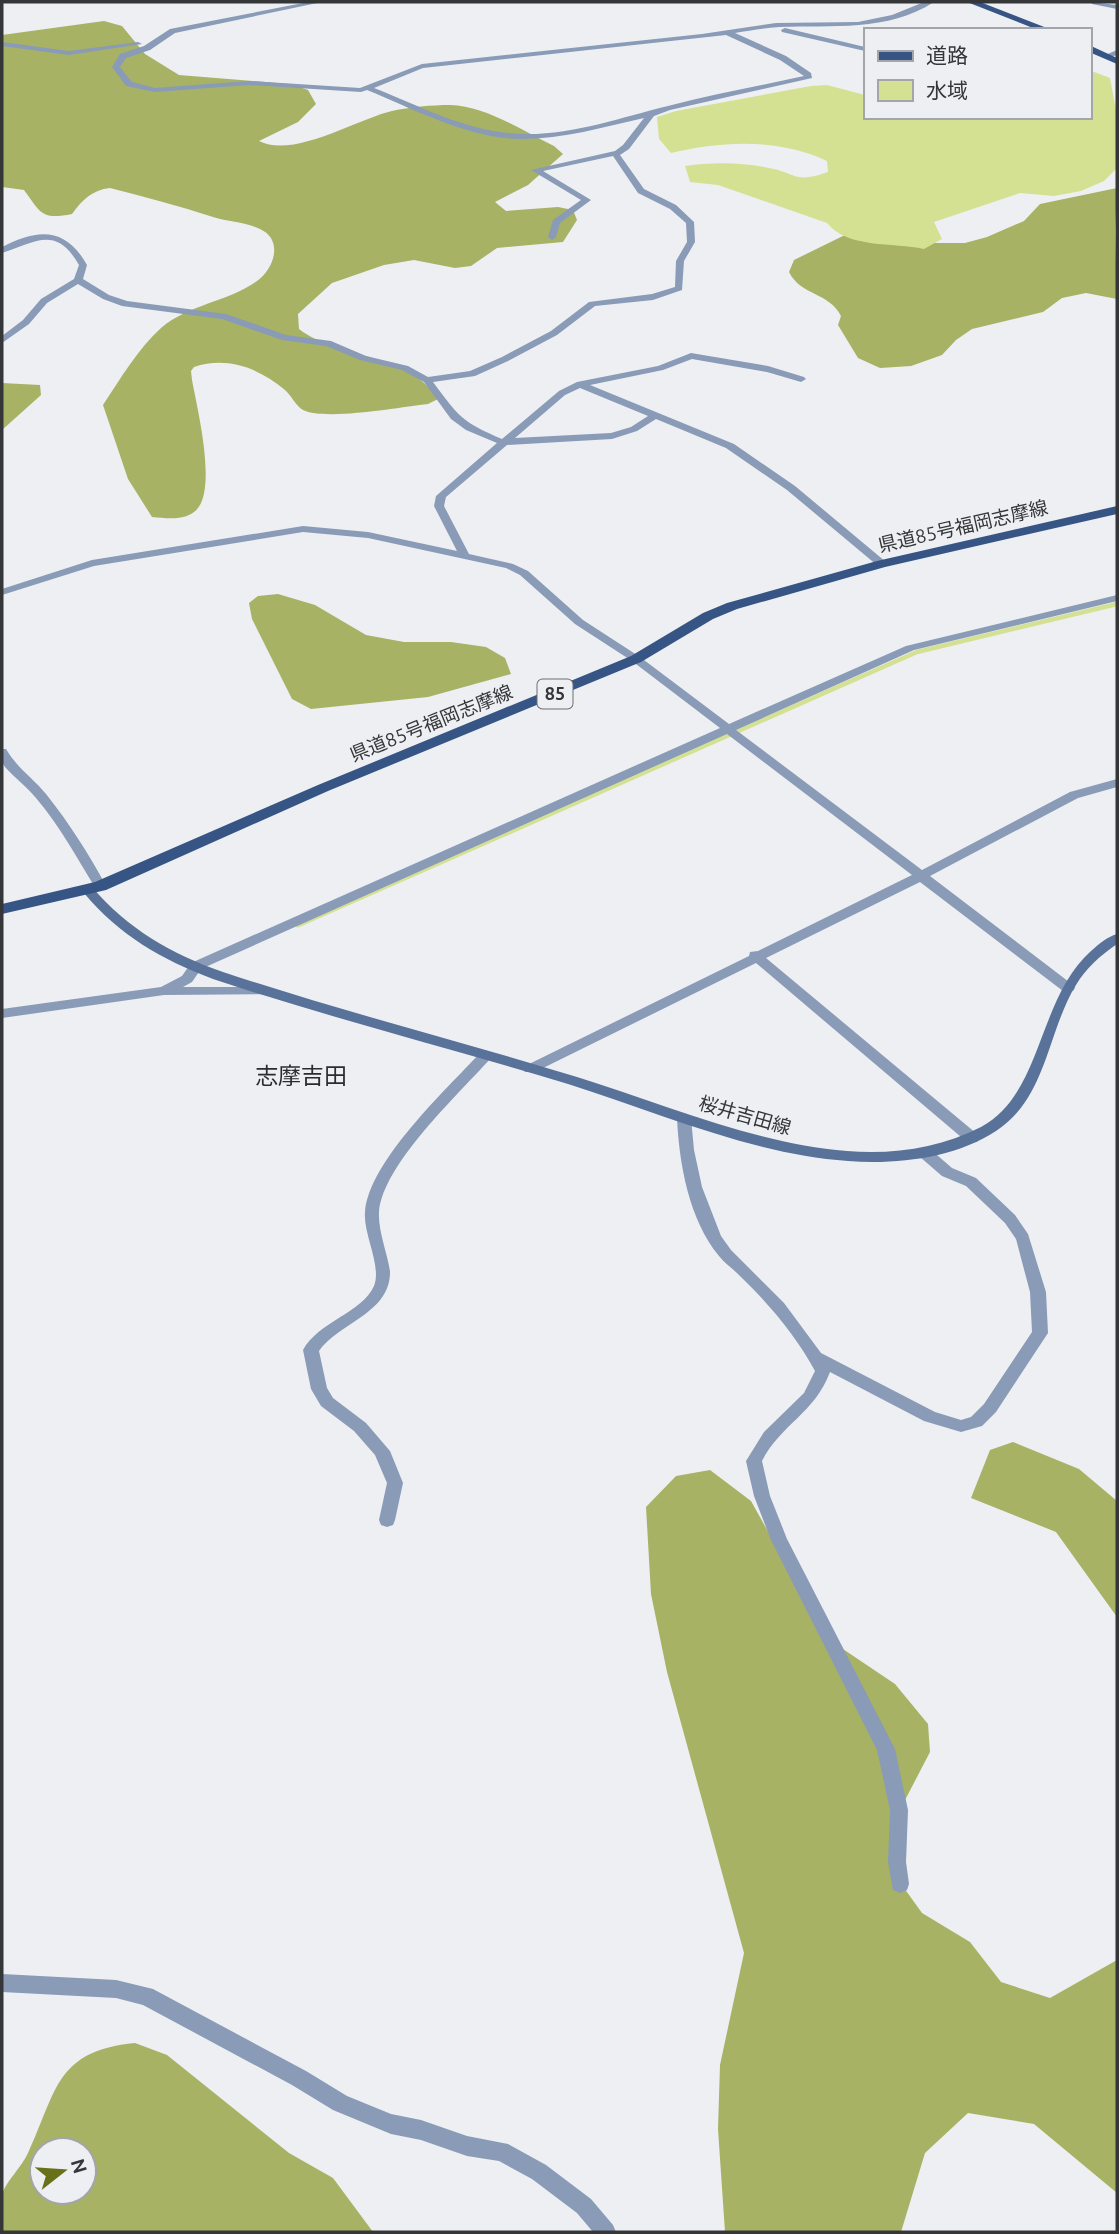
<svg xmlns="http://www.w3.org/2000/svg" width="1119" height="2234" font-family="Ubuntu,'Noto Sans JP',sans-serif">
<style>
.forest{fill:#a7b264;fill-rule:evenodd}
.water{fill:#d5e192}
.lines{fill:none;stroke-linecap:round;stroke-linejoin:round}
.stream-far1{stroke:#d5e192;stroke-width:4.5}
.stream{stroke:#d5e192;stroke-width:5}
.street{fill:#899bb7;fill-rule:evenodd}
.secondary{fill:#58729a;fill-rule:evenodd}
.primary{fill:#365584;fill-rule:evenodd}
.labels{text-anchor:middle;stroke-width:7;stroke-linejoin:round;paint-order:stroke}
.shield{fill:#edeff3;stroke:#6c6e70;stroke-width:2}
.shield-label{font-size:18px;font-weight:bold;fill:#353638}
.street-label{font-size:19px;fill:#353638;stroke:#edeff3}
.quarter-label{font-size:23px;fill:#2a2c2e;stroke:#edeff3}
</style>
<rect width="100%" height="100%" fill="#edeff3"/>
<g class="forest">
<path d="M104,21L122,26L145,54L179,75L290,84L308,90L316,104L298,122L259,141C293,159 357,119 392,111C410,107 432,105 450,105C486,106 523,131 554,146L563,154L528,185L495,202L506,211L558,207L573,210L577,220L563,242L497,248L471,266L455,268L414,260L384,265L332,283L298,314L299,329C341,361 407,351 438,399L428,404C400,407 326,421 303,410C296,406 291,395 285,390C259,368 227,356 194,367L191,371L192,380C197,408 219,494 194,512C182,521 166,518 152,517L128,479L103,405C121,378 137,350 161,328C189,304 228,302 257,281C274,269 284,240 260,229C246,222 228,222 213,217C179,206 145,197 110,188C92,190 82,200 72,214C41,220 41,213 24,190L2,187V35Z"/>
<path d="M1117,188L1115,231L1117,299L1086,293L1062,298L1043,312L972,329L956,340L942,355L911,366L880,368L858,358L838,325L841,316C829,292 801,296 789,272L794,260L847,234L910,243H965L987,237L1024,221L1040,204Z"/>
<polygon points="2,383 40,385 41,395 2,430"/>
<polygon points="278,594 315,605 366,635 404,642 451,642 486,647 505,658 511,674 428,697 311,709 292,699 252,619 249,603 258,596"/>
<polygon points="1013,1442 1079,1469 1117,1501 1117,1617 1056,1532 971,1498 990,1450"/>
<polygon points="710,1470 751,1501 828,1639 895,1684 928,1724 930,1752 904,1802 889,1867 922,1913 970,1942 1001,1982 1050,1998 1117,1960 1117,2193 1034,2124 968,2113 925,2153 901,2232 725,2232 718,2129 720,2065 744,1953 667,1672 651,1594 646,1507 676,1476"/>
<path d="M135,2043L167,2055L289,2153L333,2178L373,2232H2C2,2222 0,2204 2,2194C7,2180 21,2168 28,2153C57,2091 55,2051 135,2043ZM84,2150V2192H42V2150Z"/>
</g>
<path class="water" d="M1089,70L1110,78L1117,115V168L1104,181L1081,191L1054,196L1020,193L934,222L942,239L924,249C893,242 848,249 827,223L718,185L690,182L685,166C712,162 742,162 769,168C797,173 794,184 828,172L827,161C779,138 722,141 671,153L659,139L657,117L676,111L811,86L827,85L865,95V117H1089Z"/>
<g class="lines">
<polyline class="stream-far1" points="505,834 917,652 1117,604"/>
<polyline class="stream" points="298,925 509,832"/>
<g class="street">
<path d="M308,2H322L175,33L150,50L126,58L120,67L132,82L155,88L249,81L360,88L422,64L702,34L776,23L858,22L892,15L924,2H934C888,32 831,25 779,27C764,28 749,31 735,33L786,56L811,73L812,78L670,110L654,116L629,149L620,155L644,189L676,205L694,222L695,242L684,261L682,290L653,300L595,306L557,335L508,361L475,376L433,382C459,417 462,422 502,439L559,391L577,382L658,366L691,353L768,366L804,377L806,379L801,382L767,372L692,359L663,370L590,385L734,444L795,486L886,562V566H878L787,490L726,448L656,419L637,431L612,439L507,445L446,497L444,506L469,554L513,564L528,571L583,620L640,657L729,724L906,646L1117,595V601L914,650L736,730L922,870L1070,792L1117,779V787L1078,798L930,876L1073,985L1075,988L1073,991H1063L920,882L766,958L977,1134L979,1138L977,1142H967L756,963L535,1072H525L523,1069L525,1066L749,956L750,952L758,951L912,875L727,734L201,969L192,982L183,987H267L274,991L272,994L164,995L2,1018V1009L161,987L182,976L191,963L720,728L632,661L575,624L520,575L506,568L368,538L303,532L94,566L2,595V589L92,560L303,526L368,532L457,551L434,506L436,496L497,443L466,430L451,419L424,382L402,370L360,360L326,346L282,340L222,319L122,306L103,299L78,284L47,303L29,324L2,343V336L23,320L41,299L74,279L79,265C56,225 36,242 2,253V247C38,228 66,227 87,265L83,279L109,295L127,301L226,314L286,335L331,341L366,356L408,366L428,377L470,371L502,357L551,331L589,302L652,294L675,287L676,261L687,242L686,223L670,209L638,193L613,156L543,171L591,200L560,223L556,237L552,240L548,237L553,220L581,200L531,170L615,151L623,145L644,118C604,127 563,139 521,139C467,138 416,110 367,90L361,92L249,85L155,92L126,86L112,67L120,54L144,46L170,29ZM726,35L780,60L804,76C759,86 713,94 668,106C614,119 557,141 500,132C456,126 415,104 374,88L423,68ZM580,388L648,416L631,427L611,433L515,438L565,395Z"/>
<polygon points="1091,2 1117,5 1117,9 1092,4"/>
<polygon points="785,28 865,47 865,51 782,32 781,30"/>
<polygon points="2,42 69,51 138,42 142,44 69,55 2,46"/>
<polygon points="1117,50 1117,55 1107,58 1103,56"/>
<path d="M2,749H6C17,768 33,778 46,794C69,823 89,854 106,886L104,889H96C77,858 60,826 36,798C27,787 15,778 5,767L2,762Z"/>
<path d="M485,1051L492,1056L490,1059C458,1095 383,1164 379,1212C378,1231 387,1252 390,1271C391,1313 340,1322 319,1351L327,1388L333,1398L366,1423L390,1451L403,1483L395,1520L393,1525L387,1527L381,1525L379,1520L387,1483L375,1455L354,1431L321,1406L311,1389L303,1350C319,1321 362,1313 374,1286C382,1266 363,1234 365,1212C369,1161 446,1090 480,1053Z"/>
<path d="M684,1113L691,1118L694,1150L702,1187L721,1236L731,1250L784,1303L821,1353L935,1412L961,1420L971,1417L984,1404L1032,1332L1030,1292L1016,1239L1005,1223L966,1186L942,1176L920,1157L918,1153L920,1149H930L952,1168L976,1178L1015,1215L1028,1234L1046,1292L1048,1333L996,1412L982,1426L961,1432L924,1421L830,1372C815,1413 780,1425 762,1461L770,1496L787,1539L895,1749L908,1810L906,1862L909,1884L907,1890L900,1893L893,1890L888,1862L890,1810L877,1750L771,1540L754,1496L746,1461L764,1432L804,1393L815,1371C797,1337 770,1305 742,1278C735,1270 725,1264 719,1256C689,1220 679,1163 677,1118Z"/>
<polygon points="2,1974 116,1980 153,1989 306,2071 347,2096 391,2114 421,2120 467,2136 508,2144 546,2165 591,2199 613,2225 616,2232 593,2232 577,2213 532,2179 499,2161 467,2156 421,2140 391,2134 333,2110 292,2085 143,2005 116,1998 2,1992"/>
</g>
<path class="secondary" d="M88,886L92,887C128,929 171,954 223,972C340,1011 460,1041 577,1077C666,1105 754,1143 847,1151C893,1155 940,1148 981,1127C1043,1094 1037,999 1091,951C1099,944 1107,937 1117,934V944C1101,955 1086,968 1076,985C1047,1032 1047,1098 996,1131C955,1158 896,1165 848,1161C751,1154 660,1113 568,1084C450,1048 330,1018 213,979C162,960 119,935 84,893L82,890Z"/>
<g class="primary">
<polygon points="967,2 980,2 1052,30 1038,30"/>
<polygon points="1089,45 1117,58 1117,64 1089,52"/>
<polygon points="1117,506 1117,514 885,567 737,609 713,619 641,662 328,791 106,890 2,914 2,904 95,882 318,785 631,656 703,613 727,603 877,561"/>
</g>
</g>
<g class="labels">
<rect class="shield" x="537.5" y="679.5" width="35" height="29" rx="5"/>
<g class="shield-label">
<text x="555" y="700">85</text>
</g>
<g class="street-label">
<text transform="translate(963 526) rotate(-13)" y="7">県道85号福岡志摩線</text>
<text transform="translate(431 723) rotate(-22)" y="7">県道85号福岡志摩線</text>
<text transform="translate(745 1115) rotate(16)" y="7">桜井吉田線</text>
</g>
<g class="quarter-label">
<text x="301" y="1084">志摩吉田</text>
</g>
</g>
<rect width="1119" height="2234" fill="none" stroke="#353638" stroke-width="7"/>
<rect x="864" y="28" width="228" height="91" fill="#edeff3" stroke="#a3a5a8" stroke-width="2"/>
<rect x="878" y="51" width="35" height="10" fill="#365584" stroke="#a3a5a8" stroke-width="2"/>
<text x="926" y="63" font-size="21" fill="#353638">道路</text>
<rect x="878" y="80" width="35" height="21" fill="#d5e192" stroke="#a3a5a8" stroke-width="2"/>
<text x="926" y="98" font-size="21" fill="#353638">水域</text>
<g transform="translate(63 2171) rotate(73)"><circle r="33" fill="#edeff3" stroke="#a3a5a8" stroke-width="2"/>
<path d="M0-5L12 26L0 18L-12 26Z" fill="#687119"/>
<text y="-10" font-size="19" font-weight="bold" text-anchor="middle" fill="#353638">N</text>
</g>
</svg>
